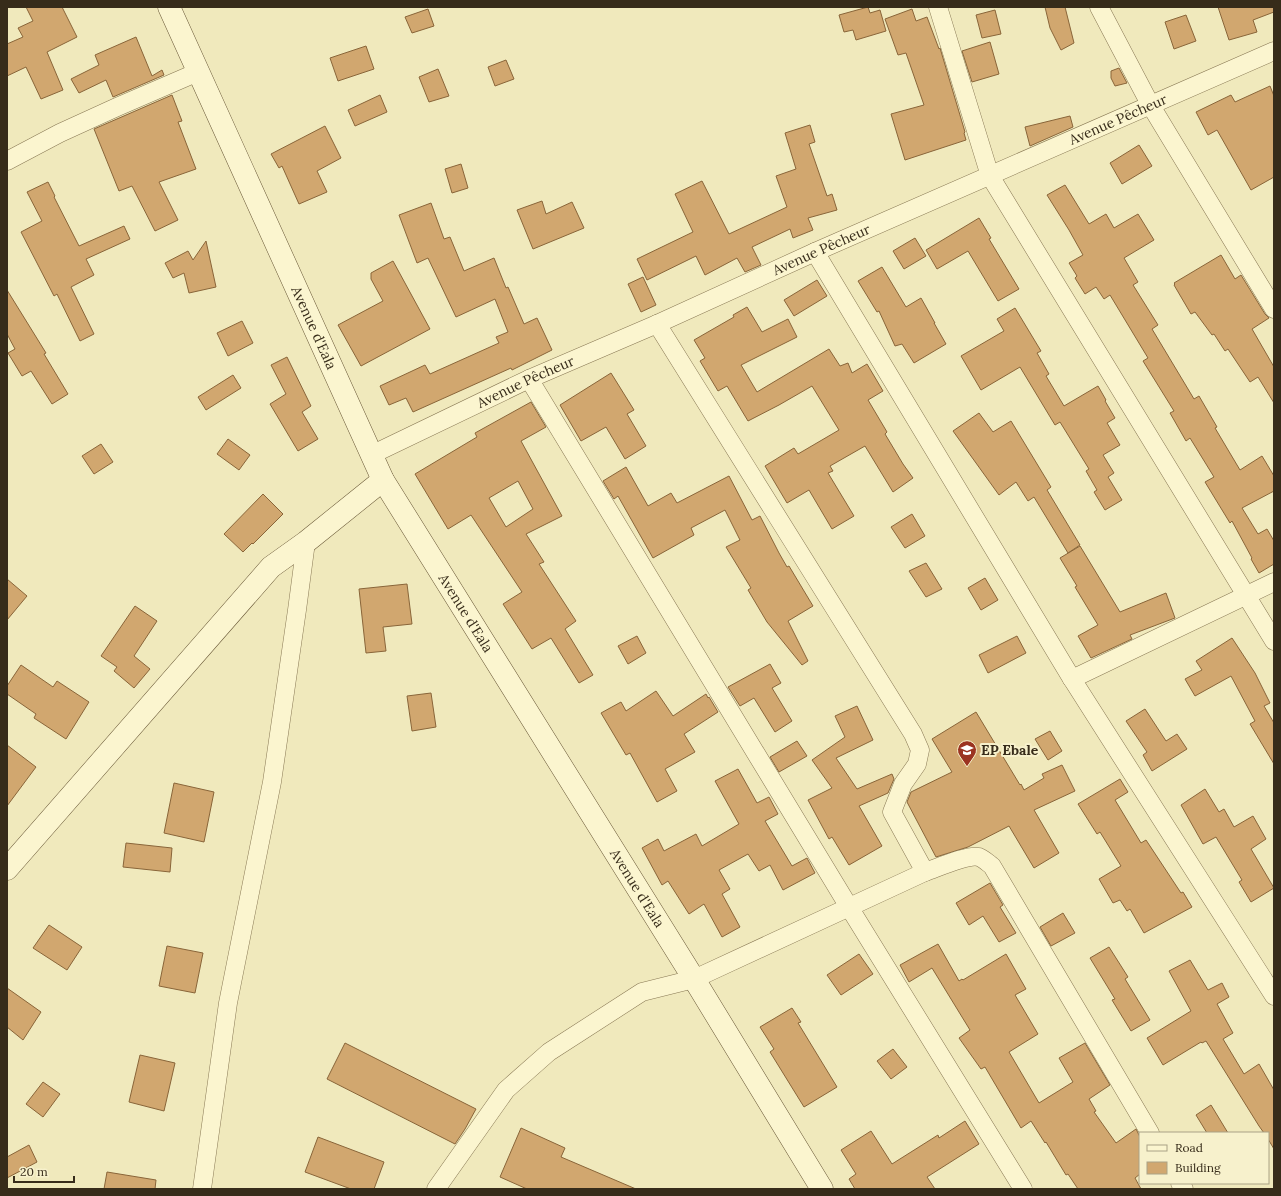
<svg xmlns="http://www.w3.org/2000/svg" width="1281" height="1196" font-family="Lora,serif">
<style>
.building{fill:#d1a76f;stroke:#896539;fill-rule:evenodd}
.lines{fill:none;stroke-linecap:round;stroke-linejoin:round}
.street-casing{stroke:#887854;stroke-width:19}
.secondary-casing{stroke:#6a5938;stroke-width:23}
.street{stroke:#fbf5cf;stroke-width:18}
.secondary{stroke:#fbf5cf;stroke-width:22}
.labels{text-anchor:middle;stroke-width:4;stroke-linejoin:round;paint-order:stroke}
.street-label{font-size:14px;fill:#372c1a;stroke:#f7f1cc}
.poi-label{font-size:14px;font-weight:bold;fill:#372c1a;stroke:#f7f1cc;text-anchor:start}
</style>
<rect width="100%" height="100%" fill="#f0e9bc"/>
<g class="building">
<polygon points="26,7 62,7 77,37 47,52 63,90 41,99 26,67 7,76 7,44 23,37 18,28 33,21"/>
<polygon points="868,7 870,13 880,10 886,31 856,40 853,30 844,32 839,15"/>
<polygon points="1045,7 1065,7 1074,43 1061,50 1050,28"/>
<polygon points="1218,7 1274,7 1274,12 1253,20 1257,32 1229,40"/>
<polygon points="428,9 434,26 412,33 405,17"/>
<polygon points="912,9 916,21 927,17 939,49 940,48 965,132 964,133 966,140 905,160 891,114 924,105 906,53 898,55 885,19"/>
<polygon points="995,10 1001,34 982,38 976,15"/>
<polygon points="1186,15 1196,41 1174,49 1165,22"/>
<polygon points="136,37 152,76 162,70 164,75 113,97 106,80 79,93 71,79 99,65 95,55"/>
<polygon points="990,42 999,74 972,82 962,51"/>
<polygon points="366,46 374,69 338,81 330,58"/>
<polygon points="506,60 514,79 495,86 488,67"/>
<polygon points="1119,68 1127,83 1115,86 1111,78 1111,71"/>
<polygon points="438,69 449,96 429,102 419,77"/>
<polygon points="1270,86 1274,96 1274,177 1251,190 1217,130 1208,135 1196,112 1231,95 1235,102"/>
<polygon points="172,95 182,121 178,122 196,169 159,182 178,220 155,231 132,186 119,191 94,129"/>
<polygon points="380,95 387,112 355,126 348,110"/>
<polygon points="1070,116 1073,127 1030,146 1025,127"/>
<polygon points="810,125 815,142 809,144 827,196 832,194 837,210 808,218 813,230 793,238 790,229 752,247 761,265 745,272 737,258 705,275 696,256 647,280 637,259 693,232 675,194 702,181 729,234 787,207 776,176 796,169 785,133"/>
<polygon points="325,126 341,158 317,171 327,192 299,204 282,166 279,168 271,154"/>
<polygon points="1139,145 1152,166 1122,184 1110,163"/>
<polygon points="461,164 468,188 452,193 445,169"/>
<polygon points="48,182 55,196 54,197 79,246 124,226 130,239 86,259 94,275 71,287 94,334 80,341 57,294 54,296 21,232 42,221 27,192"/>
<polygon points="1065,185 1089,224 1106,214 1114,228 1138,214 1154,240 1124,258 1138,282 1133,285 1158,325 1152,329 1194,399 1199,396 1217,427 1215,428 1240,470 1262,456 1274,476 1274,491 1242,508 1258,534 1267,529 1274,541 1274,564 1259,573 1251,559 1252,558 1232,521 1230,523 1205,482 1214,477 1190,438 1186,441 1170,413 1174,411 1143,361 1148,358 1110,295 1104,299 1096,287 1085,294 1075,278 1077,276 1069,263 1083,255 1069,230 1047,195"/>
<polygon points="542,201 546,214 572,202 584,228 533,249 517,210"/>
<polygon points="431,203 444,239 450,237 464,271 494,258 506,288 508,287 524,324 537,318 552,350 512,370 511,368 413,412 406,398 389,405 380,386 425,365 430,374 499,343 496,337 508,332 495,299 456,317 428,258 417,263 399,215"/>
<polygon points="979,218 991,238 989,239 1019,289 998,301 968,251 937,269 926,250"/>
<polygon points="915,238 926,256 904,269 893,251"/>
<polygon points="206,241 216,287 189,293 184,273 173,278 165,263 188,251 193,260"/>
<polygon points="1221,255 1235,279 1241,275 1265,314 1269,318 1252,329 1274,367 1274,403 1258,377 1250,382 1228,349 1225,351 1214,334 1212,335 1195,312 1191,314 1174,285 1175,284 1174,283"/>
<polygon points="393,261 430,329 361,366 338,325 383,301 371,279 371,273"/>
<polygon points="882,267 906,307 921,298 935,323 934,323 946,344 914,363 902,344 895,346 879,311 877,312 858,281"/>
<polygon points="643,277 656,305 641,312 628,284"/>
<polygon points="817,280 827,296 794,316 784,300"/>
<polygon points="7,290 46,353 44,354 68,394 52,404 31,371 22,376 8,353 15,349 7,334"/>
<polygon points="747,307 762,332 788,319 797,337 741,365 757,392 829,349 840,366 848,363 852,373 867,364 883,391 868,400 887,432 885,434 903,464 913,478 893,492 865,446 830,466 833,471 828,473 854,516 832,529 809,490 787,503 765,466 794,448 798,454 839,430 812,386 779,405 748,421 727,386 718,391 700,361 705,358 694,340 734,317 733,315"/>
<polygon points="1015,308 1041,351 1037,353 1049,374 1046,376 1064,406 1098,386 1106,400 1105,401 1115,418 1107,423 1120,445 1103,455 1114,473 1108,477 1122,500 1105,510 1094,492 1097,490 1086,471 1089,469 1060,422 1055,425 1020,367 981,390 961,356 1004,331 997,319"/>
<polygon points="242,321 253,343 228,356 217,333"/>
<polygon points="287,357 311,406 302,412 318,439 298,451 270,404 286,394 271,365"/>
<polygon points="611,373 634,410 627,414 646,446 625,459 606,427 581,441 560,405"/>
<polygon points="233,375 241,388 206,410 198,397"/>
<path d="M531,402L546,427L521,441L562,516L526,534L544,562L539,564L576,621L565,629L593,675L579,683L551,638L532,649L503,604L522,592L471,515L448,529L415,474L477,437L475,433ZM518,481L533,509L506,527L489,498Z"/>
<polygon points="979,413 993,432 1011,421 1051,487 1047,490 1080,545 1068,553 1034,497 1028,501 1016,482 999,495 953,431"/>
<polygon points="228,439 250,455 239,470 217,454"/>
<polygon points="101,444 113,462 94,474 82,456"/>
<polygon points="626,467 648,506 671,493 677,503 729,476 752,520 760,516 779,553 787,567 789,566 813,606 788,621 808,661 802,665 767,622 748,590 751,588 726,547 740,540 725,510 691,528 694,535 653,558 618,496 614,499 603,481"/>
<polygon points="263,494 283,514 253,544 252,543 243,552 224,534"/>
<polygon points="912,514 925,536 905,548 891,527"/>
<polygon points="1080,546 1120,612 1166,593 1175,618 1130,635 1132,639 1091,658 1078,636 1098,625 1075,587 1077,586 1060,558"/>
<polygon points="926,563 942,589 926,597 909,571"/>
<polygon points="985,578 998,600 981,610 968,588"/>
<polygon points="7,579 27,596 7,620"/>
<polygon points="407,584 412,624 383,627 386,651 366,653 359,589"/>
<polygon points="135,606 157,621 134,656 150,669 134,688 114,671 117,667 101,656"/>
<polygon points="637,636 646,653 628,664 618,646"/>
<polygon points="1017,636 1026,653 988,673 979,655"/>
<polygon points="1232,638 1255,673 1270,703 1264,706 1274,723 1274,764 1250,724 1255,721 1231,676 1195,696 1185,679 1202,670 1196,661"/>
<polygon points="770,664 781,683 772,688 792,721 775,732 754,698 740,706 728,687"/>
<polygon points="21,665 53,687 57,681 89,702 66,739 34,718 36,714 7,694 7,686"/>
<polygon points="656,691 673,716 706,694 708,698 709,697 718,712 684,734 695,752 665,769 677,791 657,802 630,753 626,755 601,713 621,702 626,711"/>
<polygon points="431,693 436,727 412,731 407,696"/>
<polygon points="857,706 873,740 836,758 857,789 892,774 894,779 888,793 859,806 882,846 849,865 832,837 829,839 808,800 832,788 812,760 845,737 835,716"/>
<polygon points="1145,709 1166,741 1177,734 1187,749 1152,771 1143,755 1147,752 1126,721"/>
<polygon points="976,712 1020,785 1021,784 1024,790 1044,778 1042,774 1062,765 1075,791 1034,810 1059,853 1034,868 1009,826 968,847 936,857 907,802 911,792 952,772 932,739"/>
<polygon points="1050,731 1062,751 1048,760 1035,739"/>
<polygon points="797,741 807,756 779,772 770,757"/>
<polygon points="7,745 36,767 7,806"/>
<polygon points="738,769 757,803 769,797 778,814 765,821 792,866 807,858 815,873 783,890 770,865 759,871 748,854 719,870 730,889 722,894 740,927 722,937 704,904 689,914 668,881 662,885 642,848 658,839 664,851 696,834 702,846 739,824 715,781"/>
<polygon points="1120,779 1128,792 1115,800 1141,843 1146,840 1181,893 1183,892 1192,907 1144,933 1130,909 1127,911 1120,900 1113,903 1099,879 1121,866 1100,832 1097,834 1078,804"/>
<polygon points="174,783 214,792 204,842 164,833"/>
<polygon points="1205,789 1219,812 1224,809 1234,827 1253,816 1266,839 1251,849 1274,888 1251,902 1239,882 1242,880 1216,837 1203,844 1181,805"/>
<polygon points="126,843 172,848 170,872 123,867"/>
<polygon points="990,883 1003,905 1000,907 1016,933 999,942 983,916 969,925 956,903"/>
<polygon points="1063,913 1075,933 1051,946 1040,927"/>
<polygon points="49,925 82,947 67,970 33,948"/>
<polygon points="938,944 959,981 962,979 963,980 1006,954 1026,989 1015,995 1038,1034 1009,1052 1039,1103 1073,1082 1059,1058 1085,1043 1110,1085 1089,1099 1096,1111 1094,1112 1116,1143 1136,1129 1140,1137 1140,1174 1135,1178 1141,1189 1078,1189 1068,1174 1066,1175 1046,1142 1045,1143 1031,1121 1021,1128 985,1067 981,1069 959,1038 970,1030 932,968 909,982 900,965"/>
<polygon points="167,946 203,953 195,993 159,986"/>
<polygon points="1109,947 1128,977 1125,979 1150,1020 1131,1031 1112,1000 1115,999 1090,958"/>
<polygon points="859,954 873,974 841,995 827,975"/>
<polygon points="1190,960 1208,990 1222,983 1229,997 1217,1004 1233,1033 1223,1039 1244,1074 1259,1064 1274,1090 1274,1149 1268,1139 1268,1133 1264,1133 1259,1126 1206,1041 1202,1043 1201,1042 1163,1065 1147,1038 1191,1011 1169,971"/>
<polygon points="7,988 41,1012 23,1040 7,1027"/>
<polygon points="792,1008 801,1022 798,1023 837,1087 804,1107 770,1052 774,1049 760,1027"/>
<polygon points="345,1043 476,1109 465,1129 455,1144 327,1079"/>
<polygon points="893,1049 907,1067 891,1079 877,1061"/>
<polygon points="140,1055 175,1063 164,1111 129,1102"/>
<polygon points="43,1082 60,1094 43,1117 26,1104"/>
<polygon points="1211,1105 1228,1133 1207,1133 1196,1115"/>
<polygon points="965,1121 979,1144 927,1177 935,1189 855,1189 849,1179 856,1174 841,1150 871,1131 892,1164 938,1135 939,1138"/>
<polygon points="521,1128 565,1148 561,1157 636,1189 527,1189 500,1177"/>
<polygon points="318,1137 384,1162 374,1189 351,1189 305,1172"/>
<polygon points="29,1145 37,1162 7,1178 7,1157"/>
<polygon points="107,1172 156,1180 155,1189 104,1189"/>
</g>
<g class="lines">
<g class="street-casing">
<g id="street">
<polyline points="938,7 990,176 1274,641"/>
<polyline points="1099,7 1151,106 1274,309"/>
<polyline points="7,161 60,133 117,107 198,72"/>
<polyline points="815,252 1072,679 1274,996"/>
<path d="M657,324L913,734L920,750L917,764L903,784L892,812L925,872C937,868 968,854 979,857C984,859 988,863 992,866L1150,1133"/>
<polyline points="529,379 849,907 1023,1189"/>
<path id="s1" d="M371,455L529,379L657,324L815,252L1274,51"/>
<polyline points="1072,679 1274,582"/>
<polyline points="1180,1183 1184,1189"/>
<polyline points="202,1189 228,1003 272,782 297,610 306,542"/>
<polyline points="436,1189 506,1090 549,1052 642,992 694,979 925,872"/>
</g>
</g>
<g class="secondary-casing">
<g id="secondary">
<path id="s2" d="M169,7L383,480L694,979L822,1189"/>
<polyline points="7,869 271,567 306,542 383,480"/>
</g>
</g>
<use href="#street" class="street"/>
<use href="#secondary" class="secondary"/>
</g>
<defs>
<g id="school-pin" transform="scale(1)"><path d="M0 17L-7.5 6A9.5 9.5 0 1 1 7.5 6Z" fill="#9b3321" stroke="#f7f1cc"/><path d="M0-5L7-2L0 1L-7-2ZM-4 1L0 2.5L4 1V4Q0 6-4 4Z" fill="#fff"/></g>
</defs>
<g fill-rule="evenodd">
<use href="#school-pin" x="967" y="750"/>
</g>
<g class="labels">
<g class="street-label">
<text dy="5" stroke="none"><textPath href="#s1" startOffset="819">Avenue Pêcheur</textPath></text>
<text dy="5" stroke="none"><textPath href="#s1" startOffset="495">Avenue Pêcheur</textPath></text>
<text dy="5" stroke="none"><textPath href="#s2" startOffset="352">Avenue d'Eala</textPath></text>
<text dy="5" stroke="none"><textPath href="#s1" startOffset="171">Avenue Pêcheur</textPath></text>
<text dy="5" stroke="none"><textPath href="#s2" startOffset="676">Avenue d'Eala</textPath></text>
<text dy="5" stroke="none"><textPath href="#s2" startOffset="1000">Avenue d'Eala</textPath></text>
</g>
<g class="poi-label">
<text x="981" y="755">EP Ebale</text>
</g>
</g>
<rect width="1281" height="1196" fill="none" stroke="#372c1a" stroke-width="16"/>
<rect x="1139" y="1132" width="130" height="52" fill="#f7f1cc" stroke="#aaa285"/>
<rect x="1147" y="1145" width="20" height="6" fill="#fbf5cf" stroke="#aaa285"/>
<text x="1175" y="1152" font-size="12" fill="#372c1a">Road</text>
<rect x="1147" y="1162" width="20" height="12" fill="#d1a76f" stroke="#aaa285"/>
<text x="1175" y="1172" font-size="12" fill="#372c1a">Building</text>
<path d="M14 1176v6h60v-6" fill="none" stroke="#372c1a" stroke-width="2"/>
<text x="20" y="1176" font-size="12" fill="#372c1a" stroke="#f7f1cc" stroke-width="3" paint-order="stroke">20 m</text>
</svg>
